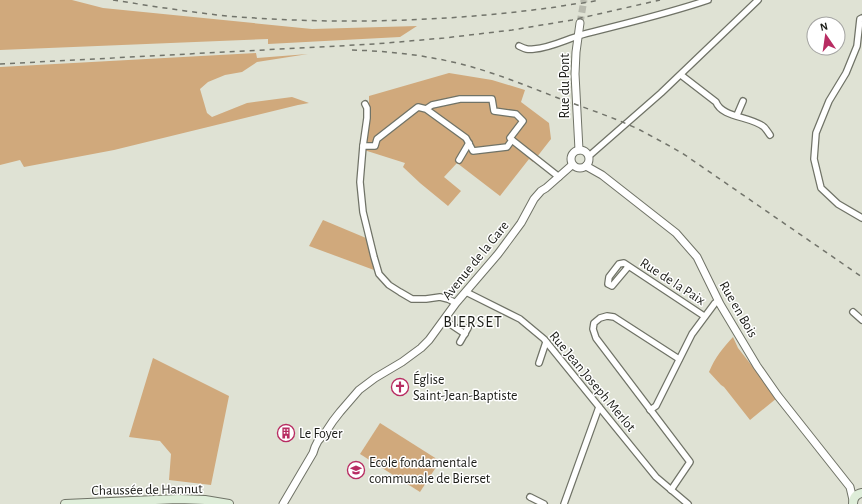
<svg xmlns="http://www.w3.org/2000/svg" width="862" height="504" font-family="'Alegreya Sans',sans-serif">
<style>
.green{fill:#d0a97c}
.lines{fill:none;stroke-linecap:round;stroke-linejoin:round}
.tertiary-tunnel{stroke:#b8baae;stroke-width:7;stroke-dasharray:7 3.5;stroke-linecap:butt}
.minor-casing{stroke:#707367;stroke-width:8}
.tertiary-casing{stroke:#707367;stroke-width:9}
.secondary-casing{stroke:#707367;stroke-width:10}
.minor{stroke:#fff;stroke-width:5.5}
.tertiary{stroke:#fff;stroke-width:7}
.secondary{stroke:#deedd9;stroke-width:8}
.rail{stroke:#72746b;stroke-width:1.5;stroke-dasharray:5 5;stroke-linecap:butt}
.labels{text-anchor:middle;stroke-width:3;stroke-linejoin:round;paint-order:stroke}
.street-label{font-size:14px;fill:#1b1c17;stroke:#fff}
.poi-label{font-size:14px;fill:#1b1c17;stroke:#fff;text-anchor:start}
.quarter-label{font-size:16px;letter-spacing:1px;fill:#1b1c17;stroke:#fff}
</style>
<rect width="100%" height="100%" fill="#dfe2d4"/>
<g class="green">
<polygon points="0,0 72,0 103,8 312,29 417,26 400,37 268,44 268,39 0,50"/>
<polygon points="256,53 257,58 308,54 257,62 242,72 225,75 208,82 200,89 207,113 212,117 247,103 292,97 309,103 298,105 114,150 24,167 20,160 0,165 0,67"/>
<polygon points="449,73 492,80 525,90 521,102 549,123 551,139 533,162 529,159 500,196 457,163 444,177 461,191 448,206 420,183 403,167 405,163 364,150 369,122 369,96"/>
<polygon points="323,220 366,238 374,270 309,246"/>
<path d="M733,337L738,348L777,398L750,420L724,387L721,385L709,372C715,357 723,348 733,337Z"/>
<polygon points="153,358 229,396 211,485 169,480 171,454 160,441 129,437"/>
<polygon points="380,423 440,461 420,492 360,454"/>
</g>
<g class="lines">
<polyline class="tertiary-tunnel" points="580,23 584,0"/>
<g class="minor-casing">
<g id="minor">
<polyline points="862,18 860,19 857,46 846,73 829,101 816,133 814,159 821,188 838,204 862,218"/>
<path d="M519,46C525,49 528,50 534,49C550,48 565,40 581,35C623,24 667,14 708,0"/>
<path d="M681,75L716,102C722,118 751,116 764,127C766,129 768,132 770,135"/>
<polyline points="365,104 367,108 367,118 363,146 360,182 363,212 374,257 379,274 389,285 400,292 412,299 426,299 440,297 448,299 456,303"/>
<polyline points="737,115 743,101"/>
<polyline points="512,140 559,177"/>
<polyline points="363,146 375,146 377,139 418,107 426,109 432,105 460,99 492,99 494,111 516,114 523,121 510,138 512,140 507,147 473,151 466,138 426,109"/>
<polyline points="589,156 661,93 758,0"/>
<polyline points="459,160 469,143"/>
<polyline points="628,267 612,286 608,284 609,277 619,264 624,263 704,316"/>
<polyline points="466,292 520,319 544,339 656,477 688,504"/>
<polyline points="853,312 862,320"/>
<polyline points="444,320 465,334"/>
<polyline points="460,342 468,328"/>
<polyline points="539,363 546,342"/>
<polyline points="650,410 656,406 692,334 715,303 718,301"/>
<polyline points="671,490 690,462 596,338 593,329 594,323 600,318 607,316 614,317 679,359"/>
<polyline points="530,497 544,504"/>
<polyline points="564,504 599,407"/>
</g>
</g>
<g class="tertiary-casing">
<g id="tertiary">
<circle cx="580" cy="159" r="9"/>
<polyline points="579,150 575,74 576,52 580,23"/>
<polyline points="586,166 602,175 676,233 697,257 720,304 757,366 778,396 850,487 853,500"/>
<polyline points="283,504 313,453 315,447 318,441 325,433 333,421 340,412 359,390 375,378 402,362 421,348 429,340 456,303 498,254 521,223 534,199 541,191 546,188 572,165"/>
</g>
</g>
<g class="secondary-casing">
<g id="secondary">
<polyline points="65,504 178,499 205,500 229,504"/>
<path d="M853,504C853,498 856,494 862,493"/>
</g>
</g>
<use href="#minor" class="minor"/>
<use href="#tertiary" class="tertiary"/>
<use href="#secondary" class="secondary"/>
<g class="rail">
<path d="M113,0C151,6 189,12 227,16C337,25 446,22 556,7C571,4 586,3 600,0"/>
<path d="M352,50C384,51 416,54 448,61C486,69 522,84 558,98C585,108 613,117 640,130C655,138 670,146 685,155L862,277"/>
<polyline points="0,64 375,44 444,38 512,30 572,20 660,0"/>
</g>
</g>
<defs>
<g id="church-ring" transform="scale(0.9)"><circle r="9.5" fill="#fff" stroke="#b82c62" stroke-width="1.5"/><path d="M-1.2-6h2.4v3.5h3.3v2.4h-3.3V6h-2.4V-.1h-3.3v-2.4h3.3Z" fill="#b82c62"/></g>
<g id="building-ring" transform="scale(0.9)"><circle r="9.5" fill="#fff" stroke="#b82c62" stroke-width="1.5"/><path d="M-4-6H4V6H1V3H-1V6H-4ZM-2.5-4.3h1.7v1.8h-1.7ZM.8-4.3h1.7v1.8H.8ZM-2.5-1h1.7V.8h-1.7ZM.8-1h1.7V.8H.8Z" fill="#b82c62"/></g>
<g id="school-ring" transform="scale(0.9)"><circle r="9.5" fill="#fff" stroke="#b82c62" stroke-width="1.5"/><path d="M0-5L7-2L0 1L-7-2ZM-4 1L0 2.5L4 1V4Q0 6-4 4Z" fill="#b82c62"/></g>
</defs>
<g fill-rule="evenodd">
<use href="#church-ring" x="400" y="387"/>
<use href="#building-ring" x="286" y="433"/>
<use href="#school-ring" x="356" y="470"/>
</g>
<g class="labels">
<g class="street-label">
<text transform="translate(564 86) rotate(-90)" y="5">Rue du Pont</text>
<text transform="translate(475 260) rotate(-51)" y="5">Avenue de la Gare</text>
<text transform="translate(673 281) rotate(33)" y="5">Rue de la Paix</text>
<text transform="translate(739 309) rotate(60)" y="5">Rue en Bois</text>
<text transform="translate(593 381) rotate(50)" y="5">Rue Jean Joseph Merlot</text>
<text transform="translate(147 489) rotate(-1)" y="5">Chaussée de Hannut</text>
</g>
<g class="poi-label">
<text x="413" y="384">Église<tspan x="413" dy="16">Saint-Jean-Baptiste</tspan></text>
<text x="299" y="438">Le Foyer</text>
<text x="369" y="467">Ecole fondamentale<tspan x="369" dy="16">communale de Bierset</tspan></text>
</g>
<g class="quarter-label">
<text x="473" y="327">BIERSET</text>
</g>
</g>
<g transform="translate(826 36) rotate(347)"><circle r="19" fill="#ffffff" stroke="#a4a4a2"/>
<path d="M0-3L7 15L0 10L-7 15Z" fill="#b82c62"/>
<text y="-6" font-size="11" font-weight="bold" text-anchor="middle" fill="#1b1c17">N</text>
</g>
</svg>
